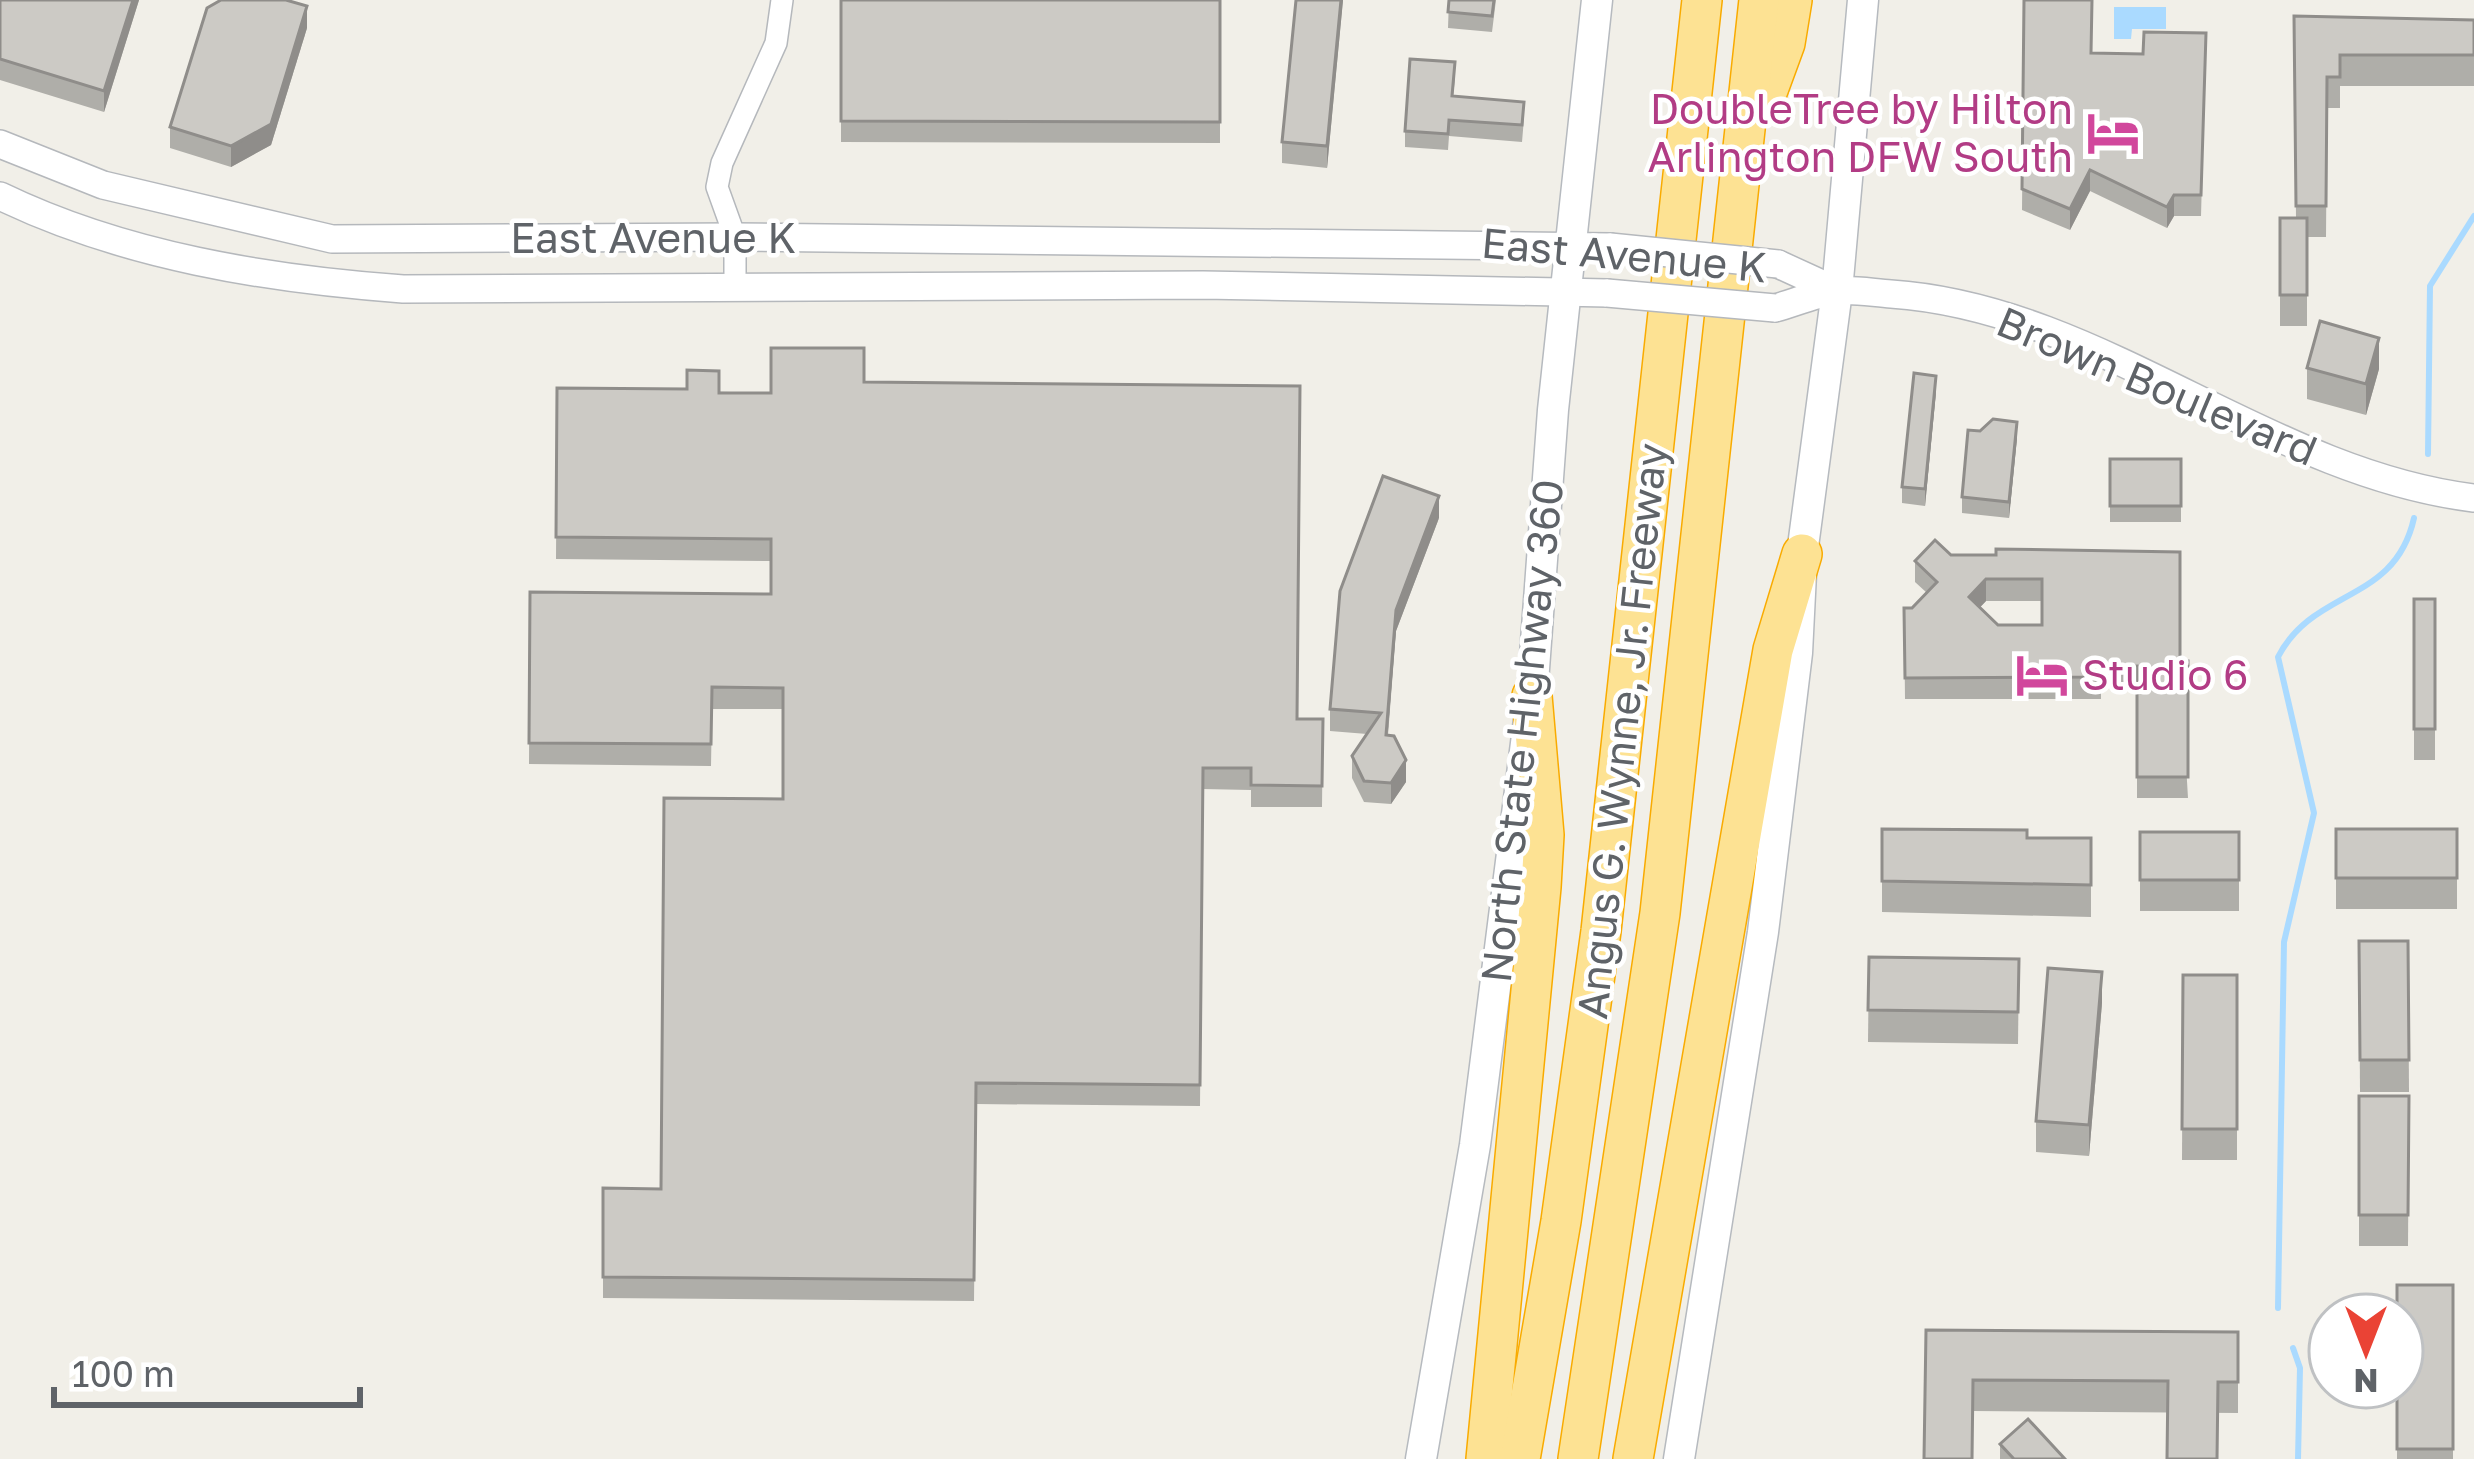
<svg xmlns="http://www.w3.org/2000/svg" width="2474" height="1459" font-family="'Golos Text',sans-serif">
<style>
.water{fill:#aadaff}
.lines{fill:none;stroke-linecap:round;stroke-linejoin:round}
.stream{stroke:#aadaff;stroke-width:6}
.minor-casing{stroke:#b5b8bc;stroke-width:24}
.tertiary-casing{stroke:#b5b8bc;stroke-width:30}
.secondary-casing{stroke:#b6babf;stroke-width:33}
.motorway-casing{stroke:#f9ab00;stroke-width:42}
.minor{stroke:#fff;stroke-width:21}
.tertiary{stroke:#fff;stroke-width:27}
.secondary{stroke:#fff;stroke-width:30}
.motorway{stroke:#fde293;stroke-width:39}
.tertiary-bridge-casing{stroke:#b5b8bc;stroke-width:30;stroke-linecap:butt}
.tertiary-bridge{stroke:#fff;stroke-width:27}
.wall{fill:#afaea9;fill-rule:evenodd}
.shaded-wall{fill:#8f8d8a}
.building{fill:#cccac5;stroke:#8f8d8a;stroke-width:3;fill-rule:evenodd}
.labels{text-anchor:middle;stroke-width:9;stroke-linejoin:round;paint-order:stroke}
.hotel-label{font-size:42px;fill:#b23c85;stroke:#fff;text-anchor:end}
.street-label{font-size:42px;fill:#5f6368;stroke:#fff}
</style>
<rect width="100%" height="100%" fill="#f1efe8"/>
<polygon class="water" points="2114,7 2166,7 2166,29 2132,29 2131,39 2114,39"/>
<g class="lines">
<g class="stream">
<polyline points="2428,454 2430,286 2474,216"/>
<path d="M2278,1308L2284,942L2314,813L2278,657C2314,587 2395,604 2414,518"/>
<polyline points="2293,1348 2300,1368 2298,1459"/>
</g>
<g class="minor-casing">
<polyline id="minor" points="735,288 735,237 717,187 722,163 776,43 782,0"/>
</g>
<g class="tertiary-casing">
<g id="tertiary">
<polyline points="0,144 103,185 332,239 735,237 1610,247"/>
<path d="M0,196C124,256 267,279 403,289L1203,285L1607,293"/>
<polyline points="1778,264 1837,291"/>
<path d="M1775,308C1794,303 1816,293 1836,291C1853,289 1874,293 1891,294C2100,308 2267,473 2474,498"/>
</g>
</g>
<g class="secondary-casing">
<g id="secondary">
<polyline points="1421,1459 1475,1145 1532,696 1553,410 1597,0"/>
<polyline points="1679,1459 1763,932 1797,653 1802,554 1837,291 1863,0"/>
</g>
</g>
<g class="motorway-casing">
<g id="motorway">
<polyline points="1763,103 1785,43 1792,0"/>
<polyline points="1486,1459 1541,887 1544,835 1532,696"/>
<polyline points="1520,1459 1561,1221 1601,931 1702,0"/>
<polyline points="1578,1459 1660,913 1759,0"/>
<polyline points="1633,1459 1773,650 1802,554"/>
</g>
</g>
<use href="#minor" class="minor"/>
<use href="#tertiary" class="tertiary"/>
<use href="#secondary" class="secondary"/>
<use href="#motorway" class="motorway"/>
<g class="tertiary-bridge-casing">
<g id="tertiary-bridge">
<polyline points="1610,247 1778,264"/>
<polyline points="1607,293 1775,308"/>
</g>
</g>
<use href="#tertiary-bridge" class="tertiary-bridge"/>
</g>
<g class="wall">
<polygon points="0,0 139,0 104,112 0,80"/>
<polygon points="841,0 1220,0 1220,143 841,142"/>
<polygon points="1296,0 1343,0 1327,168 1282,163 1282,142"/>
<polygon points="1449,0 1496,0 1492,32 1448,28"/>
<polygon points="2024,0 2092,53 2143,54 2206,33 2201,216 2174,216 2167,228 2090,191 2070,230 2022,210"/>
<polygon points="2294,16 2474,20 2474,86 2340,86 2340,108 2327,108 2326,237 2307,237 2307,326 2280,326 2280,218 2296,218"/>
<polygon points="307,28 271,145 231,167 170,148 170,127"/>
<polygon points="1455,79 1453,96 1524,118 1522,142 1449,136 1448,150 1405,147 1405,131"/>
<polygon points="2307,368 2379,369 2366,415 2307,399"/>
<polygon points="864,382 1297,719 1323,719 1322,807 1251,807 1251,790 1203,789 1200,1106 976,1104 974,1301 603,1298 603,1188 661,1189 783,799 783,709 712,709 711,766 529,764 530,592 771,594 771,561 556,559 557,388 771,393"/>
<polygon points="1936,392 1925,506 1902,503 1902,487"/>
<polygon points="2017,438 2009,518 1962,513 1962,497"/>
<rect x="2110" y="459" width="71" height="63"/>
<polygon points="1439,518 1396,631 1388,735 1406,782 1391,804 1364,802 1352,778 1352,756 1367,734 1330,731 1330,709"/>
<path d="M1996,549L2180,661L2188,798H2137V688H2101V699H1905L1904,608H1912L1927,593L1915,582V561L1951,555H1996ZM1986,601H2042V625H1998L1979,608Z"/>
<rect x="2414" y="599" width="21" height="161"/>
<polygon points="1882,829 2027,838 2091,838 2091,917 1882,912"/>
<rect x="2336" y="829" width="121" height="80"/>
<rect x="2140" y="832" width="99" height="79"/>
<polygon points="2359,941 2408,941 2409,1092 2360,1092"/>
<polygon points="1869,957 2019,959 2018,1044 1868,1042"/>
<polygon points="2183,975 2237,975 2237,1160 2182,1160"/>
<polygon points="2102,1003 2089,1156 2036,1152 2036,1121"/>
<polygon points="2359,1096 2409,1096 2408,1246 2359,1246"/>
<polygon points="2453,1285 2453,1459 2397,1459 2397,1387"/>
<polygon points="1926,1330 2238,1332 2238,1413 1973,1411"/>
<polygon points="2000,1444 2065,1459 2000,1459"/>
</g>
<g class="shaded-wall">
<polygon points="133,0 139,0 104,112 104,91"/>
<polygon points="1341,0 1343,0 1327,168 1327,146"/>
<polygon points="307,6 307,28 271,145 231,167 231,146"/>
<polygon points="2090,170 2090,191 2070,230 2070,209"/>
<polygon points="2174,195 2174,216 2167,228 2167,207"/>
<polygon points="2379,338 2379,369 2366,415 2366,384"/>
<polygon points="1936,376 1936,392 1925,506 1925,489"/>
<polygon points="2017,422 2017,438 2009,518 2009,502"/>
<polygon points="1439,496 1439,518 1396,631 1386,756 1396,610"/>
<polygon points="1986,579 1986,601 1969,619 1969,597"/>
<polygon points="1406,760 1406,782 1391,804 1391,783"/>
<polygon points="2102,972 2102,1003 2089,1156 2089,1125"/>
</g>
<g class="building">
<polygon points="0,0 133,0 104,91 0,59"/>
<polygon points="221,0 286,0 307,6 271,124 231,146 170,127 207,8"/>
<polygon points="841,0 1220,0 1220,122 841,121"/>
<polygon points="1296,0 1341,0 1327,146 1282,142"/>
<polygon points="1449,0 1494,0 1492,16 1448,12"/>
<polygon points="2024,0 2092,0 2091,53 2143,54 2144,32 2206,33 2201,195 2174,195 2167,207 2090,170 2070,209 2022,189"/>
<polygon points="2294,16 2474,20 2474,55 2340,55 2340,77 2327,77 2326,206 2296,206"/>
<polygon points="1410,59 1455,62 1452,96 1524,102 1522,125 1449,120 1448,134 1405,131"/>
<rect x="2280" y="218" width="27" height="77"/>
<polygon points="2320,321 2379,338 2366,384 2307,368"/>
<polygon points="771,348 864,348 864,382 1300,386 1297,719 1323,719 1322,786 1251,785 1251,768 1203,768 1200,1085 976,1083 974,1280 603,1277 603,1188 661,1189 664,798 783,799 783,688 712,687 711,744 529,743 530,592 771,594 771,539 556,537 557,388 687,389 687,370 719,371 719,393 771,393"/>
<polygon points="1914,373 1936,376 1925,489 1902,487"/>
<polygon points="1993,419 2017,422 2009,502 1962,497 1968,430 1980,431"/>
<rect x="2110" y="459" width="71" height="47"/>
<polygon points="1383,476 1439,496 1396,610 1386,735 1394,736 1406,760 1391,783 1364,781 1352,756 1381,713 1330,709 1340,591"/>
<path d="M1935,540L1951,555H1996V549L2180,552V661H2188V777H2137V666L2101,667V677L1905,678L1904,608H1912L1937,582L1915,561ZM1986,579H2042V625H1998L1969,597Z"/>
<rect x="2414" y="599" width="21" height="130"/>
<polygon points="1882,829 2027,830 2027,838 2091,838 2091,885 1882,881"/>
<rect x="2336" y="829" width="121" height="49"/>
<rect x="2140" y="832" width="99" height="48"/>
<polygon points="2359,941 2408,941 2409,1060 2360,1060"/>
<polygon points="1869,957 2019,959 2018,1012 1868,1010"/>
<polygon points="2048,968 2102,972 2089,1125 2036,1121"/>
<polygon points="2183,975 2237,975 2237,1129 2182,1129"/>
<polygon points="2359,1096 2409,1096 2408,1215 2359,1215"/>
<polygon points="2397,1285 2453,1285 2453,1449 2397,1449 2397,1387 2402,1387 2402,1315 2397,1315"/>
<polygon points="1926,1330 2238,1332 2238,1382 2218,1382 2217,1459 2167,1459 2168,1381 1973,1380 1972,1459 1924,1459"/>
<polygon points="2028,1419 2065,1459 2014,1459 2000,1444"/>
</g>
<defs>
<g id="hotel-bare" transform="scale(4.14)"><path d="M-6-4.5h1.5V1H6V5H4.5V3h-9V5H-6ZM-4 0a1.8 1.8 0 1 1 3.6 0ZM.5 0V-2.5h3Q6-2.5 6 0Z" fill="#d1479c" stroke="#fff" stroke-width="2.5" paint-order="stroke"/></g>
</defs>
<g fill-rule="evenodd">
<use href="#hotel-bare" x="2113" y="133"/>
<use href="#hotel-bare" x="2042" y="675"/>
</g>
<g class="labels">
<g class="hotel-label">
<text x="2073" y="124">DoubleTree by Hilton<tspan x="2073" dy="48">Arlington DFW South</tspan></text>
<text x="2082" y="690" text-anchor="start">Studio 6</text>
</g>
<g class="street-label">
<text x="653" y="253">East Avenue K</text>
<text transform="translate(1624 255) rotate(5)" y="15">East Avenue K</text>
<text transform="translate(2157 386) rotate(23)" y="15">Brown Boulevard</text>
<text transform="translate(1522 731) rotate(-84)" y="15">North State Highway 360</text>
<text transform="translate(1622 731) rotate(-84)" y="15">Angus G. Wynne, Jr. Freeway</text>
</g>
</g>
<g transform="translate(2366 1351) rotate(180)"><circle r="57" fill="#ffffff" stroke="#bfc1c3" stroke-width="3"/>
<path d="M0-9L21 45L0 30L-21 45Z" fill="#ea4335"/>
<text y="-18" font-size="33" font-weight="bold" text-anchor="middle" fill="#5f6368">N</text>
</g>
<path d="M54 1387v18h306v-18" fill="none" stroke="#5f6368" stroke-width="6"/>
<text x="72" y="1387" font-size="36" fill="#5f6368" stroke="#ffffff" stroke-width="9" paint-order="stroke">100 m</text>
</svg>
